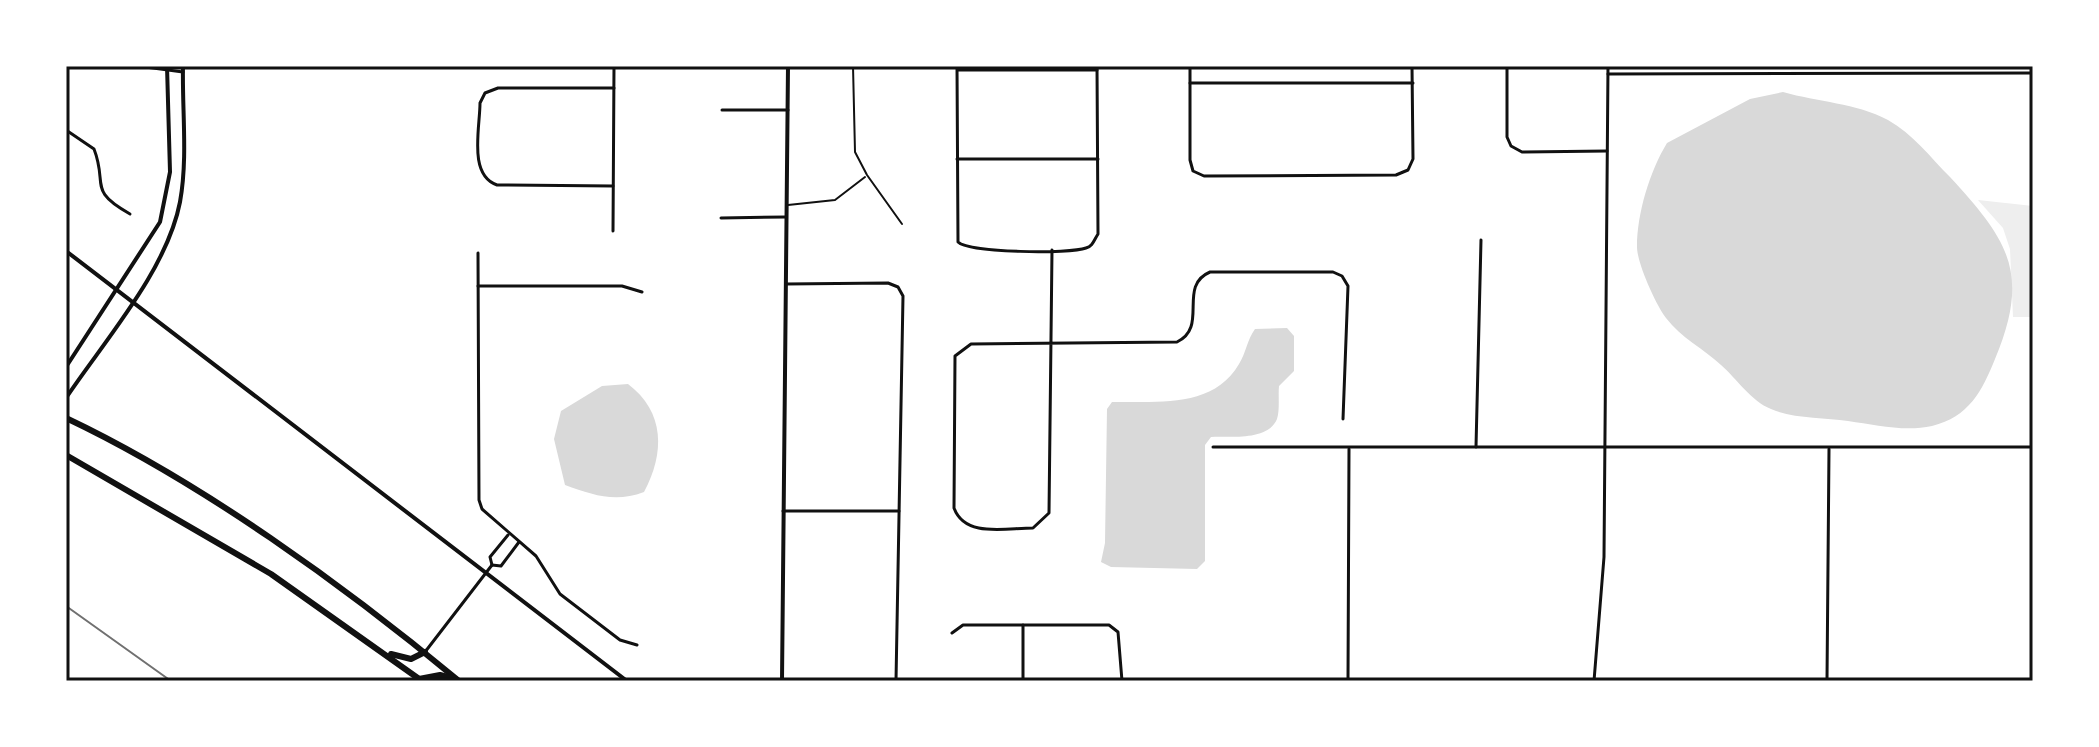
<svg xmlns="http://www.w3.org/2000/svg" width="2099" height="747" font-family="Lato,sans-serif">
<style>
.green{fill:#eee}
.water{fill:#d9d9d9}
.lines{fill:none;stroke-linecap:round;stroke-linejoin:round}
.service{stroke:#111;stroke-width:2}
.minor{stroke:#111;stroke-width:3}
.tertiary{stroke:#111;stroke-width:4}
.primary{stroke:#111;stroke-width:6}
.rail{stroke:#707070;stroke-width:2}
.neatline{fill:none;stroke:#111;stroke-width:3}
</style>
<rect width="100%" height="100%" fill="#fff"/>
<polygon class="green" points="1978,200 2033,206 2033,317 2013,317 2010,249 2003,228"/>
<g class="water">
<path d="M1783,92C1818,102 1856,103 1888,120C1913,134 1930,157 1950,177C2008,240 2031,273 1995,359C1982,391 1969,417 1932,426C1905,432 1876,425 1848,421C1824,417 1794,419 1771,409C1751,401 1737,379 1721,365C1704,349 1681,338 1666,318C1656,305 1637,263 1637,247C1637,213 1650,171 1667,143L1750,99Z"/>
<path d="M1287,328L1294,336V371L1279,386C1278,395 1280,410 1277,419C1268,441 1230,436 1211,437L1205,445V561L1197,569L1111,567L1101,562L1105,543L1107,409L1112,402C1157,401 1213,409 1239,364C1246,353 1247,340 1255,329Z"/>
<path d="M628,384C665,412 665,453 644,492C615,503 593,495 565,485L554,439L561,411L602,386Z"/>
</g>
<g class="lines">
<g class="service">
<polyline points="853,66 855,152 867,175 902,224"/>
<polyline points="788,205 835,200 865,177"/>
</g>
<g class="minor">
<polyline points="138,66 183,72"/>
<path d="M957,66L958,242C969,253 1070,254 1086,248C1093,246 1094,240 1098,234L1097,66"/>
<polyline points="1190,66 1190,160 1193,171 1204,176 1396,175 1408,170 1413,159 1412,66"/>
<polyline points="1507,66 1507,137 1511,146 1522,152 1607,151"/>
<polyline points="958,70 1097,70"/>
<polyline points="1608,74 2033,73"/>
<polyline points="1190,83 1413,83"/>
<polyline points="722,110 788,110"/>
<path d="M66,130L94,149C108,185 87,190 130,214"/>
<polyline points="957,159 1098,159"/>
<path d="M613,186L497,185C468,175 480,128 480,103L485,93L498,88H614"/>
<polyline points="721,218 786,217"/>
<polyline points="613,231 614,66"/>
<path d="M1052,250L1049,513L1033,528C1005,528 965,538 954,508L955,356L971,344L1177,342C1209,327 1177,286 1210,272H1333L1342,276L1348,286L1343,419"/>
<polyline points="478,253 479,500 482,509 536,556 560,594 620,640 637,645"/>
<polyline points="786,284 888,283 898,287 903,296 896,681"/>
<polyline points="478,286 622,286 642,292"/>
<polyline points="1213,447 2033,447"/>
<polyline points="1476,447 1481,240"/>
<polyline points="783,511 899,511"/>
<polyline points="492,565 501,566 519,542"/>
<polyline points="492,565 490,557 508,535"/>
<polyline points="952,633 963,625 1109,625 1118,632 1122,681"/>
<polyline points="425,652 492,565"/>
<polyline points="1023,681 1023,625"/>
<polyline points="1348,681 1349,449"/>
<polyline points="1594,681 1604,557 1608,66"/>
<polyline points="1827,681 1829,449"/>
</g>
<g class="tertiary">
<polyline points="66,251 627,681"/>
<polyline points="66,367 160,222 170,172 167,66"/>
<path d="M66,398C105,340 167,270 180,202C188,158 182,110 183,66"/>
<polyline points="782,681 788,66"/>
</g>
<g class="primary">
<path d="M66,418C201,482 345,586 459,681"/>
<polyline points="66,455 271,574 422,681"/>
<polyline points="391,654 411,659 425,652"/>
<polyline points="419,679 440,675 455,679"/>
</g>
<polyline class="rail" points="66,606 171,681"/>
</g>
<rect width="2099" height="747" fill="none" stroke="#ffffff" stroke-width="136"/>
<rect x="68" y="68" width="1963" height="611" class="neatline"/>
</svg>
